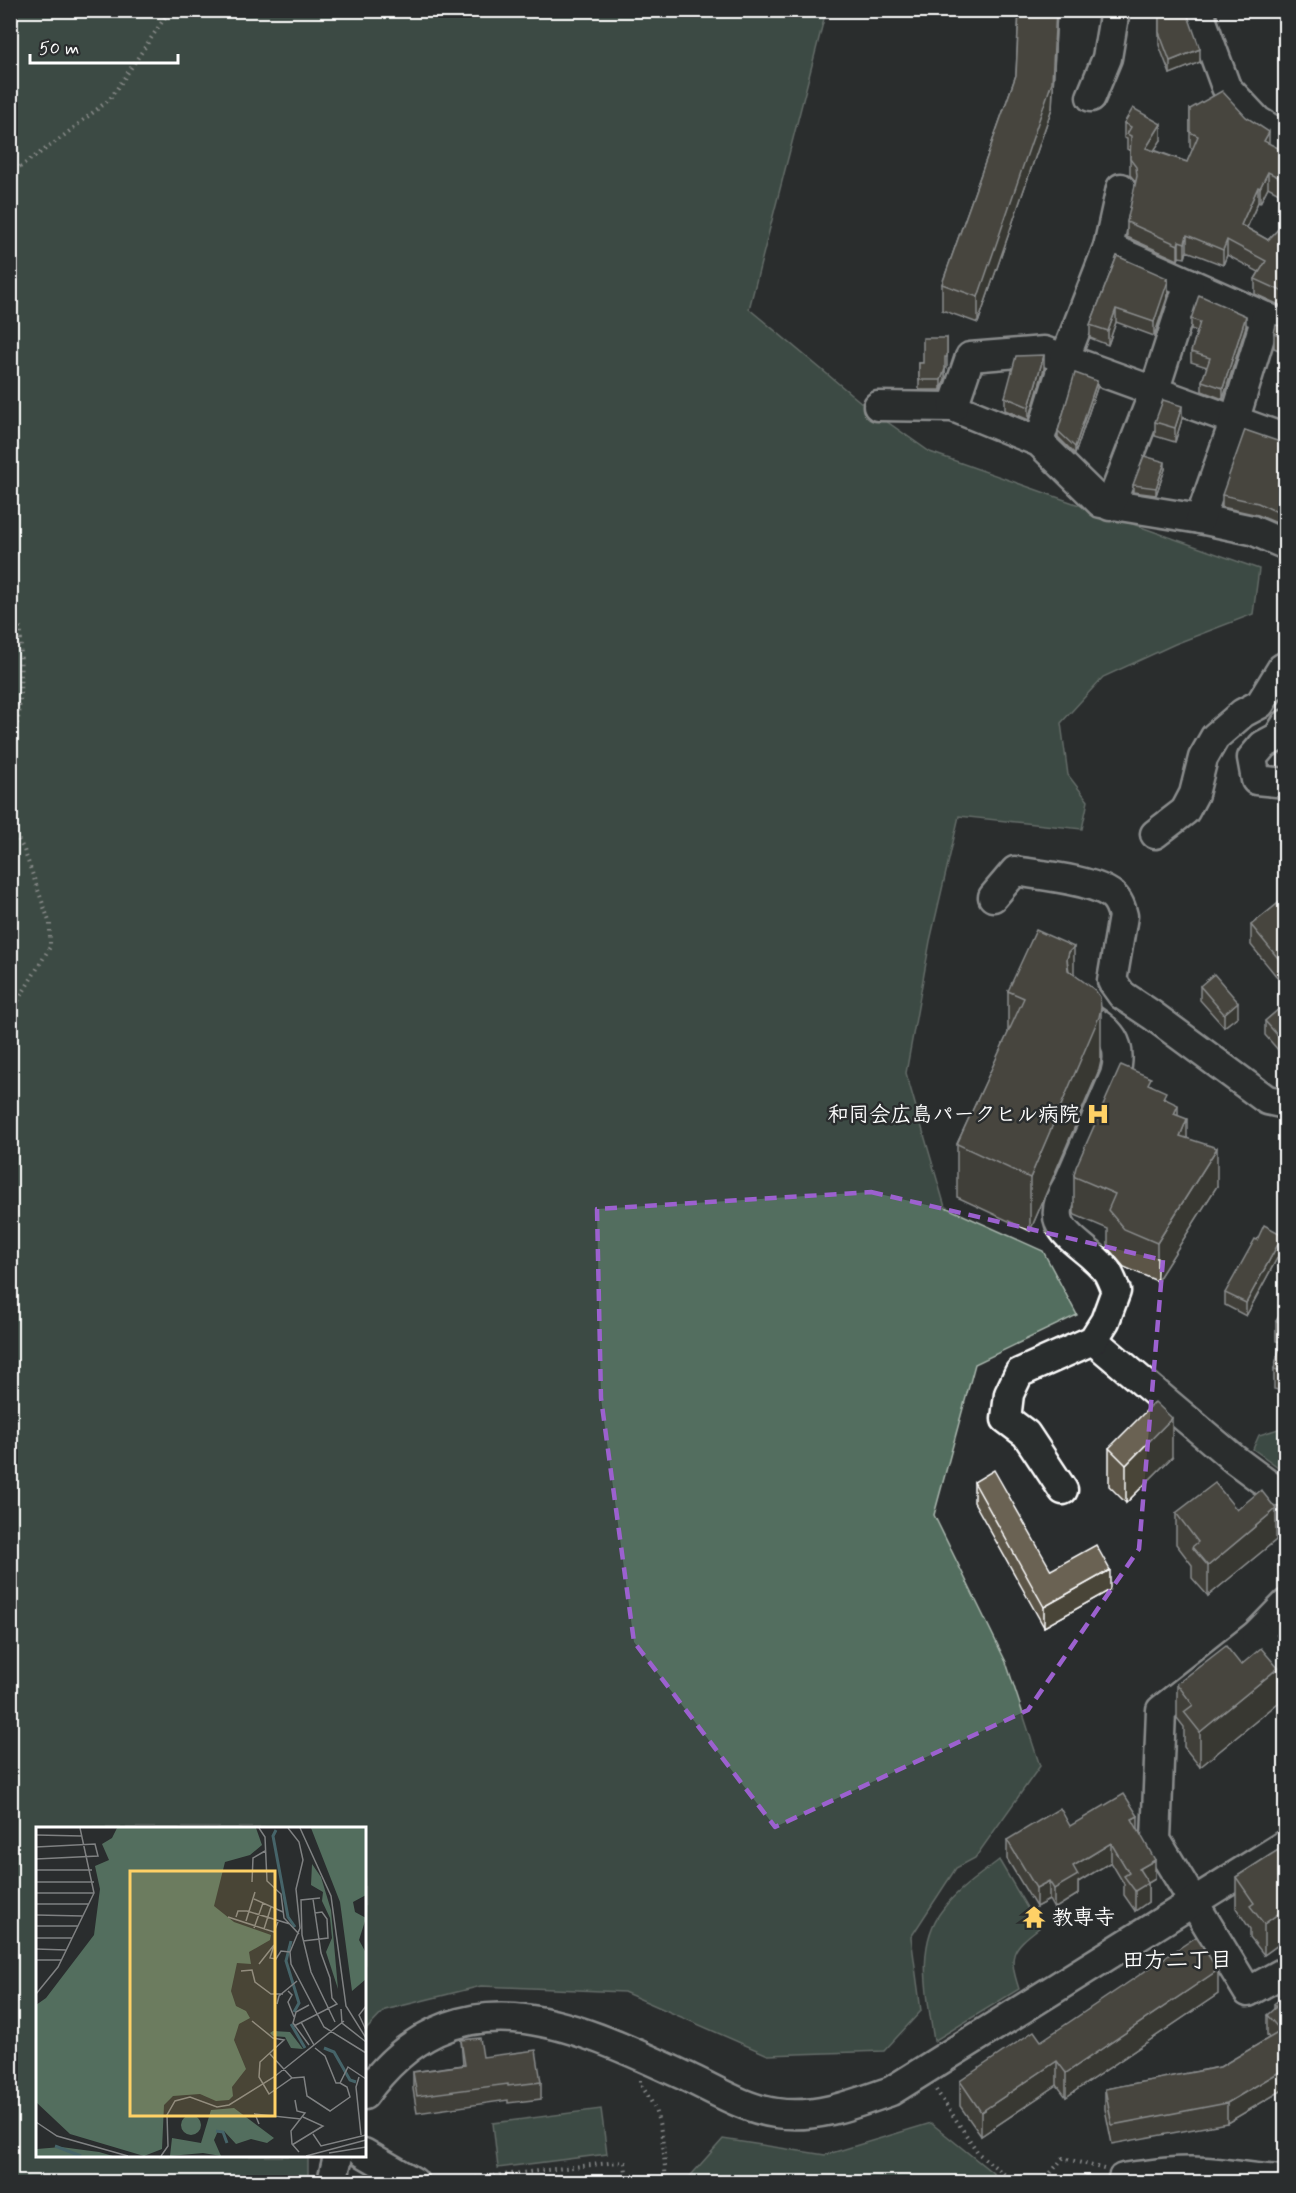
<svg xmlns="http://www.w3.org/2000/svg" width="1296" height="2193" font-family="Mynerve,'Klee One',sans-serif">
<style>
.green{fill:#536e5e;stroke:#a9b6ae;stroke-width:1.5}
.lines{fill:none;stroke-linecap:round;stroke-linejoin:round}
.minor-casing{stroke:#fff;stroke-width:33}
.path{stroke:#fff;stroke-width:4;stroke-dasharray:1.5 4.5;stroke-linecap:butt}
.minor{stroke:#2a2d2e;stroke-width:28}
.wall{fill:#5b5447;stroke:#fff;stroke-width:1.5}
.shaded-wall{fill:#4a4539;stroke:#fff;stroke-width:1.5}
.building{fill:#6a6252;stroke:#fff;stroke-width:1.5}
.marked{fill:none;stroke:#9c61cf;stroke-width:4.5;stroke-dasharray:12 8;stroke-linejoin:round}
.labels{text-anchor:middle;stroke-width:5;stroke-linejoin:round;paint-order:stroke}
.poi-label{font-size:21px;font-weight:bold;fill:#fff;stroke:#2a2d2e;text-anchor:end}
.neighbourhood-label{font-size:22px;font-weight:bold;fill:#fff;stroke:#2a2d2e}
.inset-river{fill:none;stroke:#466469;stroke-width:3}
.inset-road{fill:none;stroke:#7f8182;stroke-width:1.5}
.view{fill:#ffd166;fill-opacity:0.15;stroke:#ffd166;stroke-width:3}
.inset-edge{fill:none;stroke:#fff;stroke-width:3}
</style>
<rect width="100%" height="100%" fill="#2a2d2e"/>
<filter id="ink" filterUnits="userSpaceOnUse"><feTurbulence type="fractalNoise" baseFrequency=".0167" numOctaves="2"/><feDisplacementMap in="SourceGraphic" scale="12" xChannelSelector="R" yChannelSelector="G"/><feConvolveMatrix kernelMatrix="1 2 1 2 8 2 1 2 1" color-interpolation-filters="sRGB"/></filter>
<g filter="url(#ink)">
<g class="green">
<polygon points="11,11 826,11 749,309 869,409 930,452 1259,569 1253,614 1175,644 1103,677 1061,723 1068,775 1088,801 1082,829 959,816 930,941 906,1073 945,1207 1043,1251 1077,1315 975,1364 934,1515 1006,1662 1040,1766 975,1858 956,1868 911,1937 921,2011 884,2051 768,2055 624,1992 481,1986 385,2010 365,2031 364,1828 38,1828 38,2156 308,2156 308,2182 11,2182"/>
<polygon points="1285,1427 1286,1427 1285,1472 1253,1449 1259,1435"/>
<path d="M999,1860L1039,1928C1011,1949 1008,1955 1019,1989L934,2041C928,1999 914,1945 943,1909C958,1889 980,1875 999,1860Z"/>
<polygon points="601,2109 607,2154 498,2168 493,2123"/>
<polygon points="931,2123 1004,2182 685,2182 723,2139 825,2155"/>
</g>
<g class="lines">
<g class="minor-casing">
<g id="minor">
<polyline points="1200,10 1202,21 1226,87 1258,121 1286,138"/>
<polyline points="1091,97 1107,58 1115,10"/>
<polyline points="1108,247 1286,326"/>
<polyline points="878,406 953,407 1039,442 1101,503 1200,519 1252,530 1286,545"/>
<polyline points="953,407 970,357 1044,351 1286,439"/>
<polyline points="1039,442 1065,358 1108,247 1121,188"/>
<polyline points="1110,506 1154,392 1189,283"/>
<polyline points="1200,519 1234,422 1266,317"/>
<polyline points="1286,724 1278,737 1263,745 1252,758 1256,780 1286,783"/>
<polyline points="1155,834 1185,811 1194,794 1203,758 1215,737 1243,713 1260,704 1282,668 1286,666"/>
<path d="M993,897L1015,871C1039,875 1094,880 1112,895C1119,901 1121,908 1123,916L1112,981L1122,995L1152,1015L1267,1100L1286,1104"/>
<polyline points="1093,1340 1234,1459 1277,1491 1286,1492"/>
<path d="M1063,1490L1026,1434L1006,1419L1009,1394L1019,1373L1093,1340L1105,1321L1116,1291C1113,1284 1110,1275 1106,1270C1080,1238 1038,1232 1068,1184L1115,1075C1124,1041 1110,1031 1083,1014"/>
<polyline points="1286,1604 1256,1635 1161,1710 1156,1840 1248,1992 1286,1971"/>
<polyline points="1256,1635 1286,1666"/>
<path d="M364,2095C456,1967 573,2024 687,2077C715,2090 745,2109 776,2113C816,2119 854,2104 891,2091L1286,1844"/>
<polyline points="364,2153 414,2182"/>
<polyline points="332,2182 338,2156"/>
<path d="M1122,2182L1123,2178C1151,2174 1178,2170 1206,2172C1233,2174 1259,2180 1286,2180"/>
</g>
</g>
<g class="path">
<polyline points="10,174 57,141 110,99 170,10"/>
<polyline points="10,612 21,629 20,708 10,762"/>
<polyline points="10,824 24,850 50,924 50,947 10,1014"/>
<path d="M640,2080V2084C664,2115 663,2145 666,2182"/>
<polyline points="936,2090 979,2154 1014,2182"/>
<polyline points="440,2182 618,2162 625,2163 627,2182"/>
<polyline points="1043,2182 1063,2158 1104,2169"/>
</g>
<use href="#minor" class="minor"/>
</g>
<g class="wall">
<polygon points="1019,10 1057,10 1052,108 978,323 942,310 942,284 1016,75"/>
<polygon points="1159,10 1200,62 1170,74 1159,45"/>
<polygon points="1190,109 1269,144 1286,152 1286,197 1268,187 1260,203 1258,202 1247,228 1268,240 1286,221 1286,308 1255,294 1255,279 1259,272 1227,255 1223,265 1187,251 1185,258 1179,257 1178,260 1127,237 1127,222 1136,182 1130,175 1130,151 1127,149 1127,139 1124,138 1124,123 1161,140 1154,150 1187,162 1193,149 1190,147"/>
<polygon points="1117,256 1167,281 1168,295 1154,336 1116,322 1108,345 1090,338 1090,325"/>
<polygon points="1191,319 1246,326 1223,399 1202,391 1202,381 1207,367 1191,362 1191,352 1197,331 1191,329"/>
<polygon points="1286,327 1286,353 1274,348 1274,333"/>
<polygon points="947,338 947,368 945,368 945,379 941,390 919,390 919,363 923,363"/>
<polygon points="1044,369 1029,420 1005,410 1005,397"/>
<polygon points="1097,388 1075,454 1058,437 1058,431"/>
<polygon points="1182,419 1175,442 1155,436 1155,422"/>
<polygon points="1286,444 1286,527 1258,515 1222,507 1222,495"/>
<polygon points="1165,469 1156,495 1133,492 1133,485"/>
<polygon points="1286,897 1286,988 1251,945 1251,925"/>
<polygon points="1074,974 1101,1061 1099,1070 1030,1231 957,1197 957,1144 1008,1034 1008,991"/>
<polygon points="1200,986 1238,1016 1224,1027 1200,1000"/>
<polygon points="1286,1003 1279,1051 1265,1035 1265,1021"/>
<polygon points="1151,1085 1166,1099 1178,1116 1187,1138 1217,1186 1157,1281 1124,1267 1108,1248 1108,1229 1075,1215 1074,1213 1074,1175"/>
<polygon points="1283,1247 1246,1316 1225,1305 1225,1293"/>
<polygon points="1286,1306 1286,1392 1274,1389 1274,1369 1281,1342 1276,1341 1276,1321"/>
<polygon points="1109,1448 1172,1457 1126,1503 1109,1486"/>
<polygon points="974,1482 1051,1570 1110,1590 1044,1627 974,1502"/>
<polygon points="1237,1510 1276,1540 1208,1596 1192,1578 1192,1565 1176,1544 1176,1513"/>
<polygon points="1241,1665 1278,1703 1200,1767 1184,1747 1184,1727 1177,1718 1177,1684"/>
<polygon points="1138,1829 1155,1879 1148,1883 1148,1902 1135,1911 1124,1895 1124,1884 1111,1862 1078,1882 1078,1894 1054,1909 1049,1900 1036,1907 1007,1859 1007,1840"/>
<polygon points="1286,1845 1286,1939 1264,1955 1250,1937 1250,1929 1236,1908 1236,1877"/>
<polygon points="1218,1994 1066,2097 1057,2085 981,2136 960,2106 960,2081 1041,2041"/>
<polygon points="1286,1994 1286,2088 1227,2123 1112,2144 1105,2109 1105,2089 1220,2067 1269,2038 1267,2035 1267,2015 1274,2010 1274,2004"/>
<polygon points="461,2040 483,2057 541,2082 541,2099 508,2103 508,2100 417,2113 413,2089 413,2072 463,2065"/>
</g>
<g class="shaded-wall">
<polygon points="1056,10 1057,10 1052,108 978,323 978,297"/>
<polygon points="1200,49 1200,62 1170,74 1170,61"/>
<polygon points="1161,124 1161,140 1146,163 1146,148"/>
<polygon points="1269,132 1269,147 1264,141"/>
<polygon points="1268,172 1268,187 1260,203 1260,188"/>
<polygon points="1258,187 1258,202 1241,240 1241,225"/>
<polygon points="1187,235 1187,251 1185,258 1185,243"/>
<polygon points="1227,240 1227,255 1223,265 1223,250"/>
<polygon points="1179,241 1179,257 1178,260 1178,245"/>
<polygon points="1167,278 1167,285 1168,281 1168,295 1154,336 1154,322"/>
<polygon points="1116,309 1116,322 1108,345 1108,331"/>
<polygon points="1246,316 1246,326 1223,399 1223,388"/>
<polygon points="1044,355 1044,369 1029,420 1029,407"/>
<polygon points="945,369 945,379 941,390 941,380"/>
<polygon points="1097,381 1097,388 1075,454 1075,447"/>
<polygon points="1182,406 1182,419 1175,442 1175,428"/>
<polygon points="1165,462 1165,469 1156,495 1156,488"/>
<polygon points="1074,947 1074,1001 1067,959 1069,952"/>
<polygon points="1238,1002 1238,1016 1224,1027 1224,1014"/>
<polygon points="1101,1008 1101,1061 1099,1070 1030,1231 1030,1178"/>
<polygon points="1286,1032 1286,1045 1279,1051 1279,1037"/>
<polygon points="1178,1105 1178,1143 1174,1114"/>
<polygon points="1187,1119 1187,1158 1180,1136"/>
<polygon points="1217,1148 1217,1186 1157,1281 1157,1243"/>
<polygon points="1283,1235 1283,1247 1246,1316 1246,1303"/>
<polygon points="1172,1418 1172,1457 1126,1503 1126,1465"/>
<polygon points="1276,1509 1276,1540 1208,1596 1208,1566"/>
<polygon points="1110,1570 1110,1590 1044,1627 1044,1607"/>
<polygon points="1278,1668 1278,1703 1200,1767 1200,1732"/>
<polygon points="1138,1816 1138,1835 1132,1819"/>
<polygon points="1111,1843 1111,1862 1078,1882 1078,1894 1054,1909 1054,1889 1073,1866"/>
<polygon points="1155,1860 1155,1879 1148,1883 1148,1902 1135,1911 1135,1891 1139,1869"/>
<polygon points="1049,1881 1049,1900 1036,1907 1036,1888"/>
<polygon points="1286,1908 1286,1939 1264,1955 1264,1924"/>
<polygon points="1218,1970 1218,1994 1066,2097 1066,2073"/>
<polygon points="1057,2061 1057,2085 981,2136 981,2112"/>
<polygon points="1286,2068 1286,2088 1227,2123 1227,2103"/>
</g>
<g class="building">
<polygon points="1019,10 1056,10 1052,82 978,297 942,284 1016,75"/>
<polygon points="1159,10 1186,10 1200,49 1170,61 1159,32"/>
<polygon points="1222,91 1246,117 1269,132 1264,141 1286,152 1286,181 1268,172 1260,188 1258,187 1241,225 1268,240 1286,221 1286,293 1255,279 1266,261 1227,240 1223,250 1187,235 1185,243 1179,241 1178,245 1127,222 1137,176 1136,167 1130,159 1131,136 1127,134 1131,127 1124,123 1133,108 1161,124 1146,148 1187,162 1198,136 1190,132 1190,109"/>
<polygon points="1117,256 1167,278 1166,280 1168,281 1154,322 1116,309 1108,331 1090,325"/>
<polygon points="1199,295 1246,316 1223,388 1202,381 1210,358 1191,352 1200,322 1191,319"/>
<polygon points="1276,325 1286,327 1286,338 1274,333"/>
<polygon points="923,338 947,338 947,357 945,357 945,369 941,380 919,380 919,363 923,363"/>
<polygon points="1044,355 1029,407 1005,397 1016,356"/>
<polygon points="1075,373 1097,381 1075,447 1058,431"/>
<polygon points="1163,400 1182,406 1175,428 1155,422"/>
<polygon points="1245,430 1286,444 1286,516 1258,503 1222,495"/>
<polygon points="1144,456 1165,462 1156,488 1133,485"/>
<polygon points="1286,897 1286,968 1251,925"/>
<polygon points="1036,930 1074,947 1069,952 1067,959 1068,970 1095,990 1100,997 1101,1008 1099,1017 1030,1178 957,1144 1024,998 1008,991"/>
<polygon points="1214,974 1238,1002 1224,1014 1200,986"/>
<polygon points="1286,1003 1286,1032 1279,1037 1265,1021"/>
<polygon points="1121,1065 1151,1078 1148,1084 1166,1092 1163,1098 1178,1105 1174,1114 1187,1119 1180,1136 1217,1148 1157,1243 1124,1229 1108,1210 1115,1194 1075,1177 1074,1175 1076,1167"/>
<polygon points="1264,1225 1283,1235 1246,1303 1225,1293 1255,1239 1257,1240"/>
<polygon points="1286,1306 1286,1323 1276,1321"/>
<polygon points="1286,1325 1286,1372 1274,1369"/>
<polygon points="1155,1402 1172,1418 1126,1465 1109,1448"/>
<polygon points="994,1470 1051,1570 1096,1545 1110,1570 1044,1607 974,1482"/>
<polygon points="1215,1483 1237,1510 1261,1490 1276,1509 1208,1566 1192,1547 1198,1542 1176,1513"/>
<polygon points="1226,1646 1241,1665 1261,1648 1278,1668 1200,1732 1184,1712 1193,1705 1177,1684"/>
<polygon points="1124,1794 1138,1816 1132,1819 1155,1860 1139,1869 1148,1883 1135,1891 1124,1876 1129,1873 1111,1843 1073,1866 1078,1875 1054,1889 1049,1881 1036,1888 1007,1840 1060,1808 1070,1826"/>
<polygon points="1286,1845 1286,1908 1264,1924 1250,1906 1254,1903 1236,1877"/>
<polygon points="1196,1937 1218,1970 1066,2073 1057,2061 981,2112 960,2081 1034,2031 1041,2041"/>
<polygon points="1286,1994 1286,2068 1227,2103 1112,2125 1105,2089 1220,2067 1281,2031 1267,2015 1276,2007 1274,2004"/>
<polygon points="480,2038 483,2057 536,2050 541,2082 508,2086 508,2084 417,2096 413,2072 465,2065 461,2040"/>
<polygon points="1086,2176 1108,2177 1111,2181 1113,2182 1086,2182"/>
<polygon points="1159,2177 1159,2182 1131,2182 1134,2180"/>
<polygon points="1205,2177 1217,2182 1203,2182"/>
</g>
</g>
<path d="M0 0H1296V2193H0ZM871,1192L1163,1260L1139,1549L1028,1710L775,1827L634,1642L601,1398L597,1209Z" fill="#2a2d2e" fill-opacity=".55" fill-rule="evenodd"/>
<path class="marked" d="M871,1192L1163,1260L1139,1549L1028,1710L775,1827L634,1642L601,1398L597,1209Z"/>
<defs>
<g id="hospital-bare" transform="scale(1.8)"><path d="M-5-5h3v3.5h4V-5h3V5h-3V1.5h-4V5h-3Z" fill="#ffd166" stroke="#2a2d2e" stroke-width="2.5" paint-order="stroke"/></g>
<g id="temple-bare" transform="scale(1.8)"><path d="M0-6L5-2H3V0L6.5 2.5H4V6H1.5V3h-3V6H-4V2.5H-6.5L-3 0V-2H-5Z" fill="#ffd166" stroke="#2a2d2e" stroke-width="2.5" paint-order="stroke"/></g>
</defs>
<g fill-rule="evenodd">
<use href="#hospital-bare" x="1098" y="1114"/>
<use href="#temple-bare" x="1034" y="1917"/>
</g>
<g class="labels">
<g class="poi-label">
<text x="1080" y="1121">和同会広島パークヒル病院</text>
<text x="1052" y="1924" text-anchor="start">教専寺</text>
</g>
<g class="neighbourhood-label">
<text x="1177" y="1967">田方二丁目</text>
</g>
</g>
<g transform="translate(36 1827)">
<rect width="330" height="330" fill="#2a2d2e"/>
<path d="M81,1H220L226,18L214,28L189,35L178,79L198,95L235,108L234,113L213,125L215,137L201,136L195,164L200,179L210,184L214,191L203,197L198,213L210,242L196,260L197,269L193,273L180,274L164,267L137,269L128,278L126,322L108,329L34,307L0,275V178L10,171L58,108L64,62L59,39L73,33L66,17L76,11ZM275,1H330V68L317,75L319,85L330,91L323,113L330,126V152L316,164L304,75ZM276,37L285,50L295,83L302,162L290,125L296,111L294,91L286,74L287,65L275,58ZM237,204L254,205L267,222L255,221L249,210L237,209L234,206ZM198,281L238,311L231,316L215,312L200,317L188,304H182L178,313L185,329L167,326L134,329L136,311L165,316L175,283ZM145 298a10 10 0 1 1 20 0a10 10 0 1 1-20 0ZM25,320L63,325L77,329H0L1,322Z" fill="#536e5e"/>
<path class="inset-river" d="M240,3L237,9L252,90L259,100M255,114L250,134L263,176L258,185M255,197L269,221M288,221L298,225L314,253L320,255M180,304L187,305L191,316M19,319L45,329"/>
<path class="inset-road" d="M223,1L229,10L231,54L245,67L248,91L263,107M252,1L263,15L267,33L260,62L264,101L254,125L255,137L288,200L330,226M264,1L295,69L310,179L330,211M0,8L46,9M0,20L59,17L62,29L0,32M0,43H56M0,55H58M216,55L217,31L229,24M0,66H58M284,71L265,73L266,108L275,145L299,195M218,72L247,85M0,77H53M0,88L47,89M192,90L238,105L242,95M200,90L202,84H211L254,97M210,94L219,65M0,99H42M218,101L227,76M228,102L235,80M0,111H36M267,114L292,111L291,92L286,85L279,86M0,122L30,123M0,133H25M223,137L238,118L234,131L240,132L245,124L254,125M205,144L216,143L219,155L235,167H247M252,164L256,168L252,175L258,190M0,167L22,140L58,66L44,1M241,177L243,169L261,154M330,179L323,188L330,203M305,182L306,196L330,215M216,194L237,211L248,213L224,235L223,250L233,267L256,251L268,250L271,269L294,284L314,270L311,260L304,256M265,195L278,218M258,199L301,177L296,171L294,151L285,126L277,72M273,218L257,196L260,185L273,178M279,221L289,229L300,256H304L312,240L330,252M234,227L256,251M323,250L320,260L325,308M259,273L261,284L269,286L255,304L256,317L263,325M0,295L21,309L92,329M223,297L219,287L265,292M277,307L285,319L330,308M256,318L287,299L267,290M293,326L330,320M125,329L132,319L131,288L139,274L154,270L181,280L193,278L238,250L308,194M270,329L330,313"/>
<path class="view" d="M94,44H239V289H94Z"/>
<rect width="330" height="330" class="inset-edge"/>
</g>
<rect width="1296" height="2193" fill="none" stroke="#2a2d2e" stroke-width="36"/>
<rect x="18" y="18" width="1260" height="2157" fill="none" stroke="#fff" stroke-width="2" filter="url(#ink)"/>
<path d="M30 54v9h148v-9" fill="none" stroke="#ffffff" stroke-width="3"/>
<text x="39" y="54" font-size="18" fill="#ffffff" stroke="#2a2d2e" stroke-width="4.5" paint-order="stroke">50 m</text>
</svg>
